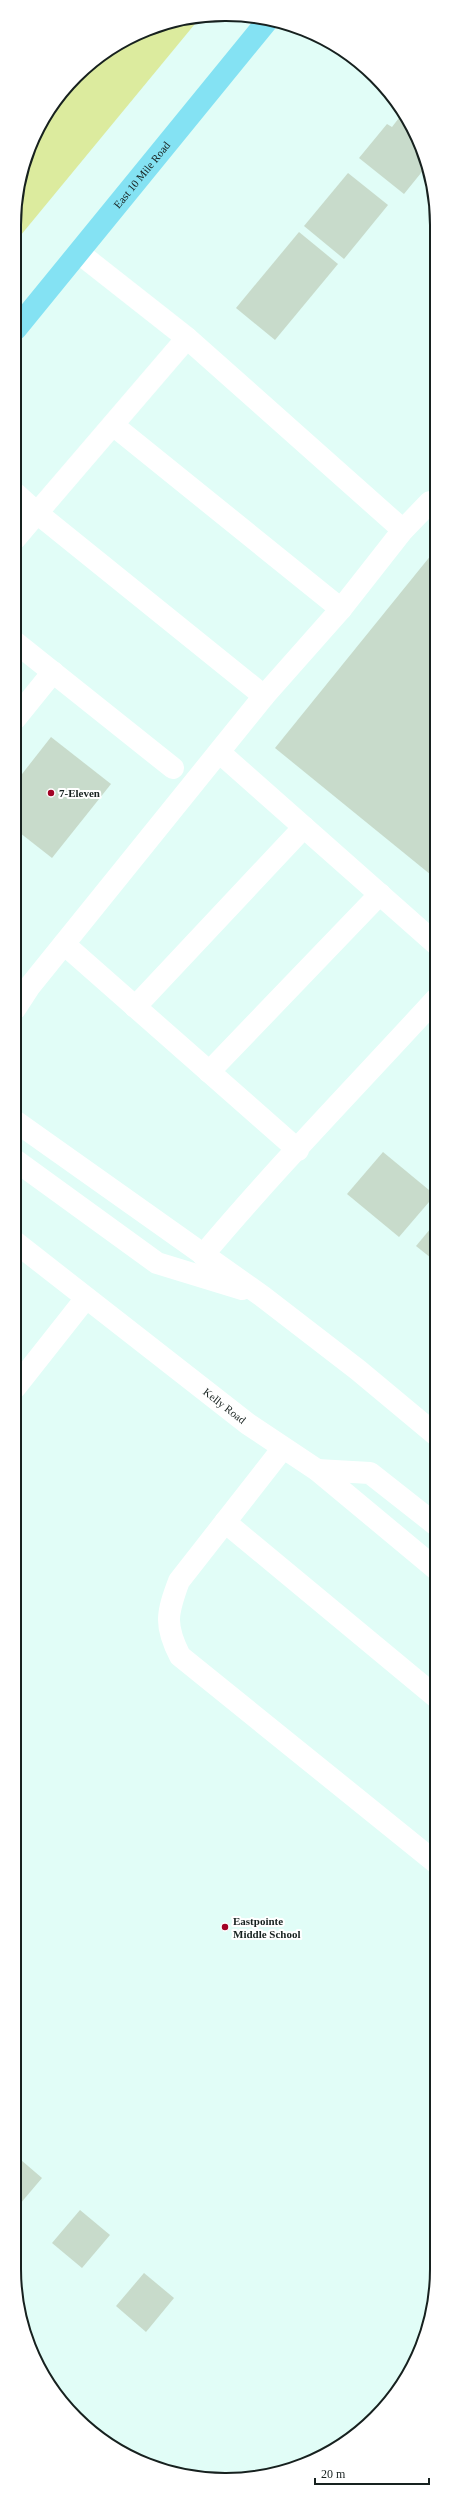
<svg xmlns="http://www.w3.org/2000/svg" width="451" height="2494" font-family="'Times New Roman',serif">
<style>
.green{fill:#dceb9e}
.building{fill:#c8dbcb}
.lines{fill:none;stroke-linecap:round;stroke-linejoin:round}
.minor{stroke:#fff;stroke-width:22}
.major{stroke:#84e2f3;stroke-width:22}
.poi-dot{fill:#a20325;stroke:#fff;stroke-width:1.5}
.labels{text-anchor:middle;stroke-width:4;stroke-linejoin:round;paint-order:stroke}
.street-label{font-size:11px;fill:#17211f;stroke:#fff}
.poi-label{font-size:11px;font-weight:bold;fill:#17211f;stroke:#fff;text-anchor:start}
.rim{fill:none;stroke:#17211f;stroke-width:2}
</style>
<rect width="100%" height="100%" fill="#e1fdf7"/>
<polygon class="green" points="199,19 16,241 16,198 42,120 97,58 171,21"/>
<g class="building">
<polygon points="402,114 415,132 425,168 404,194 359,158 387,124 392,127"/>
<polygon points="348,173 388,205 344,259 304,226"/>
<polygon points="299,232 338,264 275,340 236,308"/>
<polygon points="436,549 436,879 275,748"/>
<polygon points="51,737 111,784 52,858 15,829 15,783"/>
<polygon points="383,1152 435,1195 399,1237 347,1194"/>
<polygon points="436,1222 436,1262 416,1246"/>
<polygon points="14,2154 42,2178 14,2211"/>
<polygon points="80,2210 110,2235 82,2268 52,2243"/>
<polygon points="144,2273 174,2298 146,2332 116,2306"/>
</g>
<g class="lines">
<g class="minor">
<polyline points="187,338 403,530"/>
<polyline points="113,425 341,609"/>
<polyline points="16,494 37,513 187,338 79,253"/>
<polyline points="15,539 37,513 264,696"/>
<polyline points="15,642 173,768"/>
<polyline points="15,719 53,672"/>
<polyline points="219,752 436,944"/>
<polyline points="64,944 298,1150"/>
<polyline points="135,1007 304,827"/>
<polyline points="15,1009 30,986 264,696 341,609 403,530 430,502 436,507"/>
<polyline points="209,1072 380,894"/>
<polyline points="15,1121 262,1296 358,1370 436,1435"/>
<polyline points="15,1160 157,1263 242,1289"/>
<path id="s1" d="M15,1242L248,1424L317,1470L436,1569"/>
<path d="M203,1255C277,1167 358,1084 436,999"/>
<polyline points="15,1388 86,1298"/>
<path d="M283,1448L179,1581C167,1613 164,1625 180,1656L435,1862"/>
<polyline points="317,1470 370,1473 436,1525"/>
<polyline points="225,1522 436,1697"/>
</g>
<path class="major" id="s2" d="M16,329L268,20"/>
</g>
<g class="poi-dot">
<circle cx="51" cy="793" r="4"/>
<circle cx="225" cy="1927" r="4"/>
</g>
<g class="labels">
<g class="street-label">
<text dy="4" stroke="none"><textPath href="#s2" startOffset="199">East 10 Mile Road</textPath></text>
<text dy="4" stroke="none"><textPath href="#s1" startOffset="266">Kelly Road</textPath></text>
</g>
<g class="poi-label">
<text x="59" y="797">7-Eleven</text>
<text x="233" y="1925">Eastpointe<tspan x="233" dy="13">Middle School</tspan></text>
</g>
</g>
<path d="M0 0H451V2494H0ZM225 21H226A204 204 0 0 1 430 225V2269A204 204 0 0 1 226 2473H225A204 204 0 0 1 21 2269V225A204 204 0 0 1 225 21Z" fill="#fff" fill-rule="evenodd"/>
<path class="rim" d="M225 21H226A204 204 0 0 1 430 225V2269A204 204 0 0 1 226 2473H225A204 204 0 0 1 21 2269V225A204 204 0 0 1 225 21Z"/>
<path d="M315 2478v6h114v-6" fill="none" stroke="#17211f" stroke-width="2"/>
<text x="321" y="2478" font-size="12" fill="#17211f" stroke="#ffffff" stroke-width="3" paint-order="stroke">20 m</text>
</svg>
